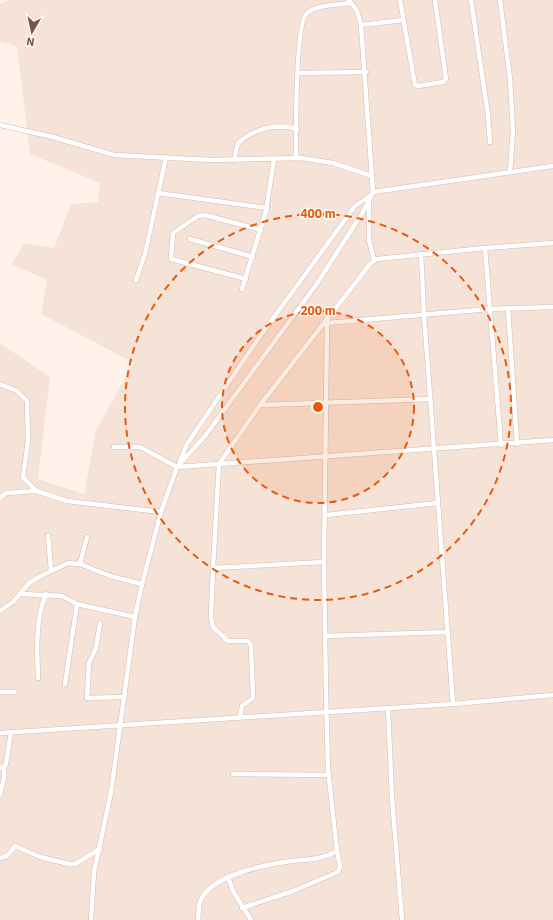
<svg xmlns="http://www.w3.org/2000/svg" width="553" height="920" font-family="'IBM Plex Sans',sans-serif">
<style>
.residential{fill:#f6e3d8}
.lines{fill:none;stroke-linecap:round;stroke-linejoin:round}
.minor-casing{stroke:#d4bab1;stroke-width:5.5}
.minor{stroke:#fff;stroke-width:4.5}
.ring{fill:none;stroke:#e8590c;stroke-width:2;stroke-dasharray:7 5}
.centre{fill:#e8590c;stroke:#fff7f2;stroke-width:2}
.ring-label{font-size:12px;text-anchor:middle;font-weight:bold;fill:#e8590c;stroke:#fff7f2;stroke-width:3;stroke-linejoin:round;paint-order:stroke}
</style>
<rect width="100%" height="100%" fill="#fef2ea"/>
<polygon class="residential" points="9,0 553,0 553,920 0,920 0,343 50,377 38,479 84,494 96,430 134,363 41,314 47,280 11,264 25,243 54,248 71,204 98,202 100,183 30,154 17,46 0,42 0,4"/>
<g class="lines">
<g class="minor-casing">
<g id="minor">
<polyline points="349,0 357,11 361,25 373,192 553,166"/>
<polyline points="400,0 415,85 418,86 443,82 446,79 435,0"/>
<polyline points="471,0 488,115 490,142"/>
<polyline points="500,0 510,79 513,130 510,172"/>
<polyline points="361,25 403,20"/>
<polyline points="298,73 366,72"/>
<polyline points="0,125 53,137 114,155 211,160 301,158 333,163 372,176"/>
<path d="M296,158C296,137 295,22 307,13C318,4 339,5 352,3"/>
<path d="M234,160L238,143C256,128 275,123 297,129"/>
<polyline points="158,193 267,208"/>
<polyline points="369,201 369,240 374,260"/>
<polyline points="190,239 253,257"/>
<polyline points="485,248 501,445"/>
<polyline points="421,254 424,315 453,704"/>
<polyline points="246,279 171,259 173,233 198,216 205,215 261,230"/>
<polyline points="136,280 145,254 166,157"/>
<polyline points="242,289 266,211 274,159"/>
<polyline points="508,308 517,444"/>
<polyline points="327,323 489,309 553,307"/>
<polyline points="0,384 17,391 27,401 28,441 23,477 36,491 67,501 161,512"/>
<polyline points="260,405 430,399"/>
<polyline points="114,447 140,447 177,467 553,440"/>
<polyline points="180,461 187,444 258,339 355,206 370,196"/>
<polyline points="0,498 6,493 36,491"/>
<polyline points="326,515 438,503"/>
<polyline points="48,536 51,570"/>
<polyline points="324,562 213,568 219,464 260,405 327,319"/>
<polyline points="80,564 87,537"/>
<polyline points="213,568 211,618 213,627 228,641 248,641 251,645 253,698 242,706 240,717"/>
<polyline points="22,594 62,596 77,604 135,617"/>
<polyline points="0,611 13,602 29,583 39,577 68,563 80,564 110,576 142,584"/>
<polyline points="100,623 96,648 89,663 87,698 123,697"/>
<polyline points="325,636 448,632"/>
<path d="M38,678C37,651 35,619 46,594"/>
<polyline points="65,684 77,604"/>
<polyline points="0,692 15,692"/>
<polyline points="388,708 392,798 402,920"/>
<polyline points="0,733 453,704 553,695"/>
<polyline points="0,768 4,767 6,764 11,732"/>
<polyline points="233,774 329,775"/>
<polyline points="0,795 4,778 4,767"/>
<polyline points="0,858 7,856 15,846 40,857 69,864 75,864 100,849"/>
<polyline points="228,877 233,891 251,920"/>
<polyline points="242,908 293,891 338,872 340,866 337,851"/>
<polyline points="91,920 94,872 111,792 135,617 142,584 161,512 177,467 205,436 316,285 363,212 373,192"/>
<path d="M198,920C199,914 198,907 200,902C209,875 268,864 292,861C309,859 322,860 337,851L328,770L326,694L324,562L327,323L328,318L370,264L377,259L485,248L553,243"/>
</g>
</g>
<use href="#minor" class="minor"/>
</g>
<circle cx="318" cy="407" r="96" fill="#e8590c" fill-opacity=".12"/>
<g class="ring">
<circle cx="318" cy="407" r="96"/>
<circle cx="318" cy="407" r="193"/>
</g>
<circle cx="318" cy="407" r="6" class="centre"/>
<g class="ring-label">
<text x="318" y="218">400 m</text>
<text x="318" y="315">200 m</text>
</g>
<g transform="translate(32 32) rotate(189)" stroke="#fff7f2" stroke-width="3" paint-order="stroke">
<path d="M0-3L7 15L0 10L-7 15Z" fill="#7b534b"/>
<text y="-6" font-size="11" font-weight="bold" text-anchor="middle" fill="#7b534b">N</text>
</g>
</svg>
